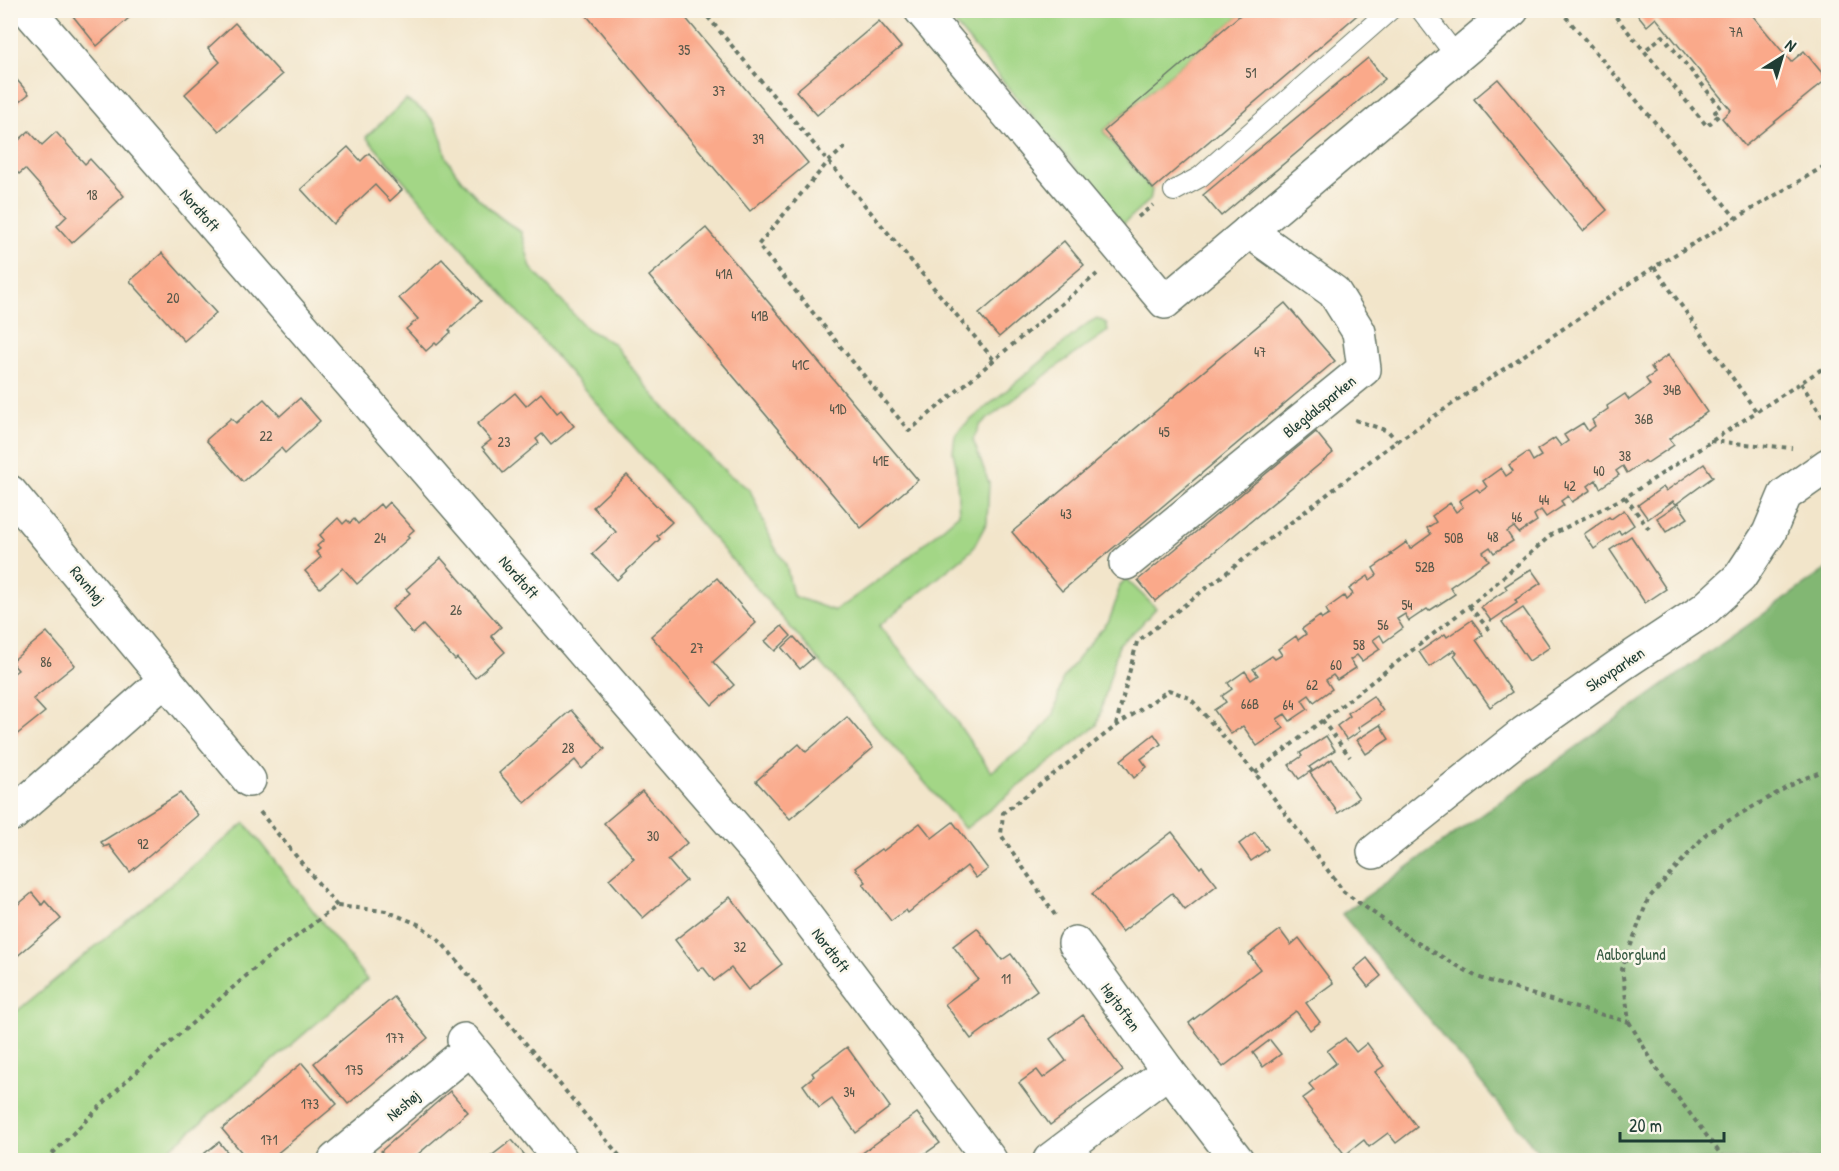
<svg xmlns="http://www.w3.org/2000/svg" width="1839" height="1171" font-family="'Patrick Hand',sans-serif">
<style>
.green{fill:#a3d686;stroke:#618a5d;stroke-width:1.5}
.forest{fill:#82b773;stroke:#507a54;stroke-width:1.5}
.building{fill:#faa98a}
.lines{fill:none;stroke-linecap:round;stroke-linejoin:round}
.lane-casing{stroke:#697868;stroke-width:22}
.street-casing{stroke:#697868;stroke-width:36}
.path{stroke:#697868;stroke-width:4;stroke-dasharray:4.5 4.5;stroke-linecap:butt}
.lane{stroke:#fff;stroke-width:20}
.street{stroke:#fff;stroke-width:33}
.labels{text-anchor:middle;stroke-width:5;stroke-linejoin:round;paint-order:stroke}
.number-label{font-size:14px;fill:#56584a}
.street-label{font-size:16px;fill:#1f3d34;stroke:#fbf7ec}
.park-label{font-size:16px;fill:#395c44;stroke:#fbf7ec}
</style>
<rect width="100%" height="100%" fill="#fbf7ec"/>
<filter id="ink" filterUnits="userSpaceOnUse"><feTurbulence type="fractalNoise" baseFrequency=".0167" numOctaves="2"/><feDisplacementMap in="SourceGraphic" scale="12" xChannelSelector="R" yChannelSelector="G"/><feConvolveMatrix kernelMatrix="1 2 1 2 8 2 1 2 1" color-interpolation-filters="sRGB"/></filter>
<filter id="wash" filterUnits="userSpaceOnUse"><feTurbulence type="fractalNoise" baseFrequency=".008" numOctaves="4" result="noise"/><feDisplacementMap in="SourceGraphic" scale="24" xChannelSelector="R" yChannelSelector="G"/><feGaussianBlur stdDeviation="1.35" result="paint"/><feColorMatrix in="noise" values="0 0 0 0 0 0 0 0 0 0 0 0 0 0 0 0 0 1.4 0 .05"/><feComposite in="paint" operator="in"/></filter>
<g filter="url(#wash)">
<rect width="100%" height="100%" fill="#f2e5ca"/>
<g class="green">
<polygon points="944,11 1245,11 1103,131 1152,190 1150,200 1123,224"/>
<path d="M406,100C426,111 435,118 442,140C444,147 445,156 449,162C467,192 493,214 521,232L531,268L587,329L613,343L649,390L691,437L727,473L750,490L774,546L786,565L793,596L835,611L903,562L959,514L956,465L953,452L955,435L961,428L1088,323L1097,318L1106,323L1108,331L1063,362L980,425L973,440L989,483L987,522L972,550L879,626L941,699L991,772L1029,744L1054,714L1062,680L1083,651L1109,621L1116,601L1120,585L1126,579L1156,608L1139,627L1119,644L1097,725L965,829L366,137Z"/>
<polygon points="245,823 367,980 157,1160 11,1160 11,1016"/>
</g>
<polygon class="forest" points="1828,568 1828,1160 1545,1160 1342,914"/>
<g id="blocks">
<g class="building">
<polygon points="79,10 138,10 97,46 73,16"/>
<polygon points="582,10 679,10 808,163 750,211"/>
<polygon points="1246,10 1363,10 1153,189 1104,131"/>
<polygon points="1634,10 1748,10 1791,62 1804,51 1827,79 1745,146 1722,118 1731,110 1656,18 1647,26"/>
<polygon points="879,21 901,47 817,115 796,91"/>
<polygon points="235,23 282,75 219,131 185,94 220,62 208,48"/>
<polygon points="1368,58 1385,79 1221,216 1203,195"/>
<polygon points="10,72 29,94 10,109"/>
<polygon points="1498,79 1607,210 1583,231 1474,99"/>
<polygon points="29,131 42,145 56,132 85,164 90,159 124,196 72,243 57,226 67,216 25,169 19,174 10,165 10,148"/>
<polygon points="348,147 361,161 369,153 402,190 390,201 375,185 333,224 301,189"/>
<polygon points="706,228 918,480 861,528 649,276"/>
<polygon points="1064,241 1084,265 999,337 979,314"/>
<polygon points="162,253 216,313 184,341 130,281"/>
<polygon points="442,259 481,301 449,330 451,332 437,345 435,343 426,351 406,329 418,319 399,298"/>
<polygon points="1285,303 1335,361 1062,591 1012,532"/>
<polygon points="1668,355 1707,412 1669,439 1674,445 1647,463 1645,461 1627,473 1623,466 1616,471 1619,475 1600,488 1596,480 1588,486 1591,490 1572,502 1568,496 1561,501 1564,505 1546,517 1541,510 1534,515 1537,521 1519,533 1514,527 1507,532 1513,541 1494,553 1490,547 1483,552 1489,560 1450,587 1455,594 1429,611 1427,609 1409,621 1405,614 1397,619 1403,628 1384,642 1380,635 1373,640 1380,649 1362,661 1357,655 1350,660 1356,668 1337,680 1333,675 1326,680 1332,689 1314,702 1309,695 1302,700 1308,709 1290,721 1285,714 1277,719 1284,728 1257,746 1243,726 1231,734 1214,710 1226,702 1222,696 1232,689 1228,683 1245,671 1251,680 1258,675 1253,669 1272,656 1275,659 1282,655 1278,649 1296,636 1298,640 1306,634 1302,629 1320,616 1322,619 1329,615 1326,609 1344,596 1346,600 1353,594 1349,589 1368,576 1370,580 1377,575 1373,568 1392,555 1390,554 1407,542 1410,549 1431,534 1427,528 1436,522 1432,516 1450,503 1456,512 1463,507 1459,501 1477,489 1480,492 1487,487 1483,481 1501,468 1506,476 1513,471 1509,465 1528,452 1533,461 1541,456 1537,450 1555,438 1561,446 1568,441 1564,435 1583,423 1588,431 1595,426 1592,420 1608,409 1607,406 1625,394 1629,400 1650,385 1646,379 1655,373 1651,367"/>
<polygon points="515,393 526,406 541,393 557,413 561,410 574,426 551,445 542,434 536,439 539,443 503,473 482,447 491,440 477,424"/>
<polygon points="300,398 320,421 285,453 281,448 243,482 206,440 231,418 236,423 264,399 280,416"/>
<polygon points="1316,432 1333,453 1155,601 1138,580"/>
<polygon points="1704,464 1713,477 1676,504 1673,501 1648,519 1638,505 1663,487 1666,491"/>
<polygon points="627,475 672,522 657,536 660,539 617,580 592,554 616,532 593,507"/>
<polygon points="389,502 414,530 407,536 409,538 357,584 343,568 320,588 305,571 321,557 316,552 320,549 317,546 324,540 320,535 338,518 343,524 347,520 350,523 354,519 358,524 380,504 383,508"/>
<polygon points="1678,504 1688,518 1666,532 1657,518"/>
<polygon points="1624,510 1634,525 1621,534 1619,531 1594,549 1584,534 1609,517 1611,519"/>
<polygon points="1631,536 1666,589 1645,603 1610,550"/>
<polygon points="441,558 501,627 491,636 505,652 475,678 457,658 455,660 423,625 413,634 392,609 410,593 406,589"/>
<polygon points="1531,569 1541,583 1515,600 1517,603 1491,621 1481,607 1507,589 1505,586"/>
<polygon points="717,578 756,623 713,662 734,685 712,705 651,636"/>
<polygon points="1523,608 1550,647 1529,661 1502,622"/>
<polygon points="1472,620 1483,635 1476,640 1512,692 1490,707 1454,655 1457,653 1454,650 1429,667 1419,652 1445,634 1447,637"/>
<polygon points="782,626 791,636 775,651 765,641"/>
<polygon points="47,632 75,665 33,699 45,712 10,740 10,676 18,670 11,662"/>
<polygon points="794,637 813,658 800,669 782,648"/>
<polygon points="1373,696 1383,711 1358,728 1360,731 1347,740 1337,726 1350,716 1348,713"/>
<polygon points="571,710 605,749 582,769 575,760 525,803 499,773"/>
<polygon points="847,717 873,748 790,819 756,781 799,744 806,752"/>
<polygon points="1380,725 1389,739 1366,754 1357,740"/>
<polygon points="1154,734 1161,744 1141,759 1147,767 1134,778 1121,760"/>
<polygon points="1326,736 1335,750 1309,767 1312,770 1299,779 1289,765 1302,756 1300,753"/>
<polygon points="1332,759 1359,798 1338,813 1310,773"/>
<polygon points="642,791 687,843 668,860 686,881 643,918 609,879 634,858 604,823"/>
<polygon points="180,793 198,815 130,872 109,845 104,847 101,842"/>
<polygon points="953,822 988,869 976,878 967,866 908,913 906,910 891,921 863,884 866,882 855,868 881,849 883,851 920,823 932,838"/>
<polygon points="1172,832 1200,868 1202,866 1217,885 1185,910 1172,893 1122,932 1092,894"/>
<polygon points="1255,832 1268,849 1251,861 1239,844"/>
<polygon points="32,893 42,905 45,901 61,919 15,958 10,953 10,911"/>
<polygon points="730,897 782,964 748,990 731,968 714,981 703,967 698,970 675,940"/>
<polygon points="977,928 1002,960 1011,954 1037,990 971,1039 945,1004 978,979 953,946"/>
<polygon points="1280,930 1291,945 1299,938 1333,983 1306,1003 1320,1022 1310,1030 1296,1011 1223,1067 1189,1023 1260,969 1249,954"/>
<polygon points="1367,958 1381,976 1368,987 1354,969"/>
<polygon points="394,997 428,1038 348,1104 314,1063"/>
<polygon points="1083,1015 1123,1071 1050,1125 1019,1083 1037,1070 1043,1078 1066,1061 1050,1039"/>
<polygon points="1345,1038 1356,1052 1367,1043 1384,1066 1375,1072 1417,1127 1396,1143 1388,1133 1369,1147 1364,1140 1345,1155 1302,1099 1314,1090 1309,1084 1336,1063 1327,1051"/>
<polygon points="1270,1040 1281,1054 1263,1067 1253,1053"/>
<polygon points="847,1047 890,1107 856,1133 832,1099 819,1108 803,1085 814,1076 812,1073"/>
<polygon points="302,1063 337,1104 269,1160 248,1160 222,1129"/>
<polygon points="450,1091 468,1112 411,1160 389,1160 381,1151"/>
<polygon points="917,1113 940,1143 916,1160 853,1160"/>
<polygon points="512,1140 529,1160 486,1160"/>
<polygon points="219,1142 234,1160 196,1160"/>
</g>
</g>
</g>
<g filter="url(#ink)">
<use href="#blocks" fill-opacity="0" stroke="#697868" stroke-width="1.5"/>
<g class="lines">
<g class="lane-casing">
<g id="lane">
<polyline points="1421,10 1457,57"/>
<polyline points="1174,191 1200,177 1390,10"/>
</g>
</g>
<g class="street-casing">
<g id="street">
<polyline points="28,10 765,862 990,1160"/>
<polyline points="921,10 1165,302 1512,10"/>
<polyline points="10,492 249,780"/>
<polyline points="1126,563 1364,369 1359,332 1334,292 1249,231"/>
<polyline points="13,814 166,679"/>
<polyline points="1374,852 1524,733 1619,666 1705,609 1740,577 1769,533 1785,495 1828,465"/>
<polyline points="1075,943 1168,1071 1237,1160"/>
<polyline points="464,1040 561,1160"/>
<polyline points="335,1160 470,1049"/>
<polyline points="1050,1160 1168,1071"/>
</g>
</g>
<g class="path">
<polyline points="702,10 994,360"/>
<polyline points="1560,10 1736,218"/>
<polyline points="1610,10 1707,126 1719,115 1715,112 1721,108 1663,36 1644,51"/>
<polyline points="845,147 828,162 758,245 909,431 1097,274"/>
<polyline points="1138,217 1153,205"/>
<polyline points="1654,267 1756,411"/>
<polyline points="1801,383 1828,425"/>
<polyline points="1355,420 1388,431 1397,441"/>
<polyline points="1710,441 1792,448"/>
<polyline points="1625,497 1649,529"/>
<polyline points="1469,606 1492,633"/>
<polyline points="1322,720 1350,757"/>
<polyline points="1116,725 1137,642 1383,451 1654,267 1828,164"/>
<polyline points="1255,773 1478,599 1551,535 1629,495 1828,365"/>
<polyline points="260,812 337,906"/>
<polyline points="1055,915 1001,835 1003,813 1116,726 1169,690 1190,698 1255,773 1344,892 1409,938 1477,977 1573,1007 1629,1022 1622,969 1648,899 1707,833 1798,781 1828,769"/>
<polyline points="1629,1022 1660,1074 1725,1160"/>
<polyline points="46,1160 125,1082 262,962 337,906 386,911 420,925 442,943 623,1160"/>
</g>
<use href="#lane" class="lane"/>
<use href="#street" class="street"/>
</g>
</g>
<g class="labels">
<g class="number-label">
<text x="1736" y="37">7A</text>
<text x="684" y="55">35</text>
<text x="1251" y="78">51</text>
<text x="719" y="96">37</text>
<text x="758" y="144">39</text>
<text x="92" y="200">18</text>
<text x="724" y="279">41A</text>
<text x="173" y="303">20</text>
<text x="760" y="321">41B</text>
<text x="1260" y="357">47</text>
<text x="801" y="370">41C</text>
<text x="1672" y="395">34B</text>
<text x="838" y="414">41D</text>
<text x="1644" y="424">36B</text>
<text x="1164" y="437">45</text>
<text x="266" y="441">22</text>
<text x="504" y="447">23</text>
<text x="1625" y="461">38</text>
<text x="881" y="466">41E</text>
<text x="1599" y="476">40</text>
<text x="1570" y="491">42</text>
<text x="1544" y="505">44</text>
<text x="1066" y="519">43</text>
<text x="1517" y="522">46</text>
<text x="1493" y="542">48</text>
<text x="380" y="543">24</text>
<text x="1454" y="543">50B</text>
<text x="1425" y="572">52B</text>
<text x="1407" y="610">54</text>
<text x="456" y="615">26</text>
<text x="1383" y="630">56</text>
<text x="1359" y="650">58</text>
<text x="697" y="653">27</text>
<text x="46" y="667">86</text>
<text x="1336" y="670">60</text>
<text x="1312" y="690">62</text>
<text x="1250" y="709">66B</text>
<text x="1288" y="710">64</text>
<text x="568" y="753">28</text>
<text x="653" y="841">30</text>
<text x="143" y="849">92</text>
<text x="740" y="952">32</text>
<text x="1006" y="984">11</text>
<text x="395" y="1043">177</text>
<text x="354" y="1075">175</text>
<text x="849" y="1097">34</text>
<text x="310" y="1109">173</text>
<text x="269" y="1145">171</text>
</g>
<g class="street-label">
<text transform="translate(200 210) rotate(49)" y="6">Nordtoft</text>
<text transform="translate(1319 406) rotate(-39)" y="6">Blegdalsparken</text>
<text transform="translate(519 577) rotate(49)" y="6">Nordtoft</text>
<text transform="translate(88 585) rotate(50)" y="6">Ravnhøj</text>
<text transform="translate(1615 669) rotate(-34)" y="6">Skovparken</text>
<text transform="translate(831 950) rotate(53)" y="6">Nordtoft</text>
<text transform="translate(1121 1007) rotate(54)" y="6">Højtoften</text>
<text transform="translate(403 1105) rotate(-40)" y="6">Neshøj</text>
</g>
<g class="park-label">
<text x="1631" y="960">Aalborglund</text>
</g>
</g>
<rect width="1839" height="1171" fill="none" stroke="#fbf7ec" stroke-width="36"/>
<g transform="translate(1782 57) rotate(37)" stroke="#fbf7ec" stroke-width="4.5" paint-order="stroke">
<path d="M0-4.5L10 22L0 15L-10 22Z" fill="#1f3d34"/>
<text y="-9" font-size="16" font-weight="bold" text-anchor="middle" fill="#1f3d34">N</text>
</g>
<path d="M1620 1132v9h104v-9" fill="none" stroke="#1f3d34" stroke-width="3"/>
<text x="1629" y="1132" font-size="18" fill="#1f3d34" stroke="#fbf7ec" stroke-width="4.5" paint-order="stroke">20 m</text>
</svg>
